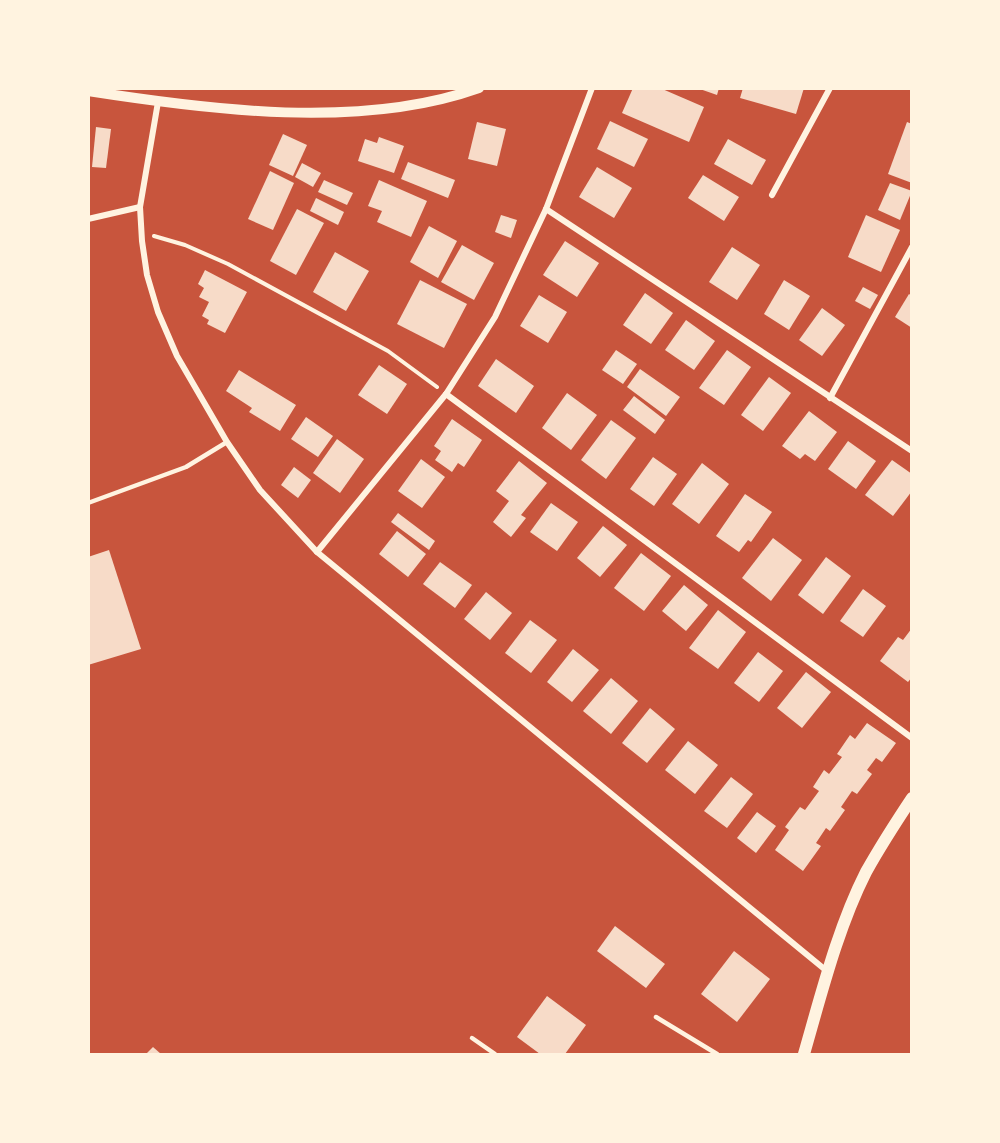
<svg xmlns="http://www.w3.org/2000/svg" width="1000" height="1143" font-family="Bitter,serif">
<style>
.building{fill:#f7dbc8}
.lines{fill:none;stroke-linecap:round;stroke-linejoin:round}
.path{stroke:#fff3e0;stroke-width:4}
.service{stroke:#fff3e0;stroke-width:4.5}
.minor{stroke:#fff3e0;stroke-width:6}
.tertiary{stroke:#fff3e0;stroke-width:10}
.secondary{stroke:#fff3e0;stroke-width:12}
</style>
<rect width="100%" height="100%" fill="#c8553d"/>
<g class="building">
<polygon points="633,88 660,88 704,107 689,142 622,113"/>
<polygon points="697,88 719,88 717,95"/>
<polygon points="743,88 804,88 796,114 740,98"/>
<polygon points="610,121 648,139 634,167 597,149"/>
<polygon points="477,122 506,129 497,166 468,159"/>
<polygon points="907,122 912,124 912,183 888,174"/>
<polygon points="96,127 111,129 106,168 92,167"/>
<polygon points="283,134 307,145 293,176 269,165"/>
<polygon points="379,137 404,146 394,173 358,161 365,139 377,143"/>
<polygon points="728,139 766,160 752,185 714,164"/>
<polygon points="408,162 455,180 448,198 401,179"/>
<polygon points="302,163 321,173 313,187 295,177"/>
<polygon points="597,167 632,188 614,218 579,197"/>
<polygon points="270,171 294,183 273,230 248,219"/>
<polygon points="703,175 739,197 724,221 688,198"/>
<polygon points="324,180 353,193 347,205 318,192"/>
<polygon points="379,180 427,201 411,237 377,222 382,211 368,206"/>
<polygon points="890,183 912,191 900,220 878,210"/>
<polygon points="316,198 344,212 338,225 310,211"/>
<polygon points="297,209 324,223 296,275 270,261"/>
<polygon points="501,215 517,220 511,238 495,232"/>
<polygon points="866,215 900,230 881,272 848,257"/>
<polygon points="429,226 457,241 438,278 410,262"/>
<polygon points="565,241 599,263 577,297 543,275"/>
<polygon points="462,245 494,263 474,300 441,282"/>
<polygon points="732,247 760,265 737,300 709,282"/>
<polygon points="335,252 369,271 346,311 313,292"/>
<polygon points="205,270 247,292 225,333 207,324 209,320 202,316 209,302 199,297 204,288 198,284"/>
<polygon points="420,280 467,304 444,348 397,324"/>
<polygon points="784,280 810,296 789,330 764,314"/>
<polygon points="863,287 878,295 870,309 855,301"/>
<polygon points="645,293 673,313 651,344 623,325"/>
<polygon points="909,294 912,296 912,328 895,317"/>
<polygon points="539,295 567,312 548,343 520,326"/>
<polygon points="822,308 845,325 822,356 799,340"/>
<polygon points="686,320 715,341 694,370 665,350"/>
<polygon points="616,350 637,364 623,384 602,370"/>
<polygon points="727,350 751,367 724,405 699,388"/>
<polygon points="496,359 534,386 516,413 478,386"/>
<polygon points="379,365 407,384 387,414 358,395"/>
<polygon points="640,369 680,397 666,416 627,387"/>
<polygon points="239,370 296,405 280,431 249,412 252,408 226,391"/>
<polygon points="769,377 791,393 763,431 741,415"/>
<polygon points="567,393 597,415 571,450 542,428"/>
<polygon points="634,396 665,420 655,434 623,410"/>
<polygon points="809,411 837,432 815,461 805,454 800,459 782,446"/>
<polygon points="306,417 333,436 318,457 291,439"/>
<polygon points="452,419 482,440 464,467 458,463 452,472 435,460 441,451 434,446"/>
<polygon points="611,420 636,438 606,479 581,460"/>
<polygon points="337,439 364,459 340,493 313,473"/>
<polygon points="848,441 876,461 856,489 828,469"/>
<polygon points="653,457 677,474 654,506 630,489"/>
<polygon points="421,459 445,477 422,508 398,491"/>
<polygon points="892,460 912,474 912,491 893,516 865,495"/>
<polygon points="519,461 547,483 521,515 526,518 511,537 493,522 509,501 496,491"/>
<polygon points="702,463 729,484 699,524 672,504"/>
<polygon points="294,467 311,480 298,498 281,485"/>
<polygon points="745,494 772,512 751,542 748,540 739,552 716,536"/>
<polygon points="551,503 578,522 557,551 530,532"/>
<polygon points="398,513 435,541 429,550 391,522"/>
<polygon points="603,526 627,545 600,577 577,558"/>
<polygon points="397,531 426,554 408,577 379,554"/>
<polygon points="773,538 802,560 771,601 742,578"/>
<polygon points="109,550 141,649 88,665 88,557"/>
<polygon points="641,553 671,576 644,611 614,588"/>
<polygon points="826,557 851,576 823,614 798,595"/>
<polygon points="440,562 472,585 455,608 423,584"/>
<polygon points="684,585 708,605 686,631 662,611"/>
<polygon points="863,589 886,606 863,637 840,621"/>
<polygon points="486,592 512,613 490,640 464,619"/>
<polygon points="718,610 746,632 718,669 689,648"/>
<polygon points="530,620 557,640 531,673 505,653"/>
<polygon points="912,628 912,677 908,682 880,661 898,637 903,640"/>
<polygon points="573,649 599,670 572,702 547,682"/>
<polygon points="758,652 783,671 759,702 734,683"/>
<polygon points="806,672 831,692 802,728 777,708"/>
<polygon points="611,678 638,701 611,734 583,711"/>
<polygon points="650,708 675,729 647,763 622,743"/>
<polygon points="867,723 896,743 882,762 876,758 867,770 872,774 857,794 852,791 841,807 845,810 830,831 826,828 816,843 821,846 803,871 775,850 789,830 785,827 800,807 805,810 819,791 813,787 824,770 829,774 842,757 837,754 850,735 855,739"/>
<polygon points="688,741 718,765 695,794 665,770"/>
<polygon points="731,777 753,794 727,828 704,811"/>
<polygon points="757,812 776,826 756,853 737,838"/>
<polygon points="615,926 665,964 646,988 597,951"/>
<polygon points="734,951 770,979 737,1022 701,994"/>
<polygon points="547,996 586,1025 565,1054 540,1054 517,1037"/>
<polygon points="153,1047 161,1054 146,1054"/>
</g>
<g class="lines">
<polyline class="path" points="154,236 185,245 228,264 388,351 437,387"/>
<g class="service">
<polyline points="88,503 186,467 227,442"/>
<polyline points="656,1017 717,1054"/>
<polyline points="472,1038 495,1054"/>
</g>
<g class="minor">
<polyline points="158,102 140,207 142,241 147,275 158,312 177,356 227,442 260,490 317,552 828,972"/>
<polyline points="772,195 830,88"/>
<polyline points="546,209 912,451"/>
<polyline points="88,219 140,207"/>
<polyline points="446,394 912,738"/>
<polyline points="830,398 912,247"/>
<polyline points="317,552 446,394 495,317 546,209 592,88"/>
</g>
<path class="tertiary" d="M88,91C210,110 361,130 479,88"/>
<path class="secondary" d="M804,1054C821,995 838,927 866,872C880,847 896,822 912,798"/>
</g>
<rect width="1000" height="1143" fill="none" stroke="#fff3e0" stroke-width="180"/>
</svg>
